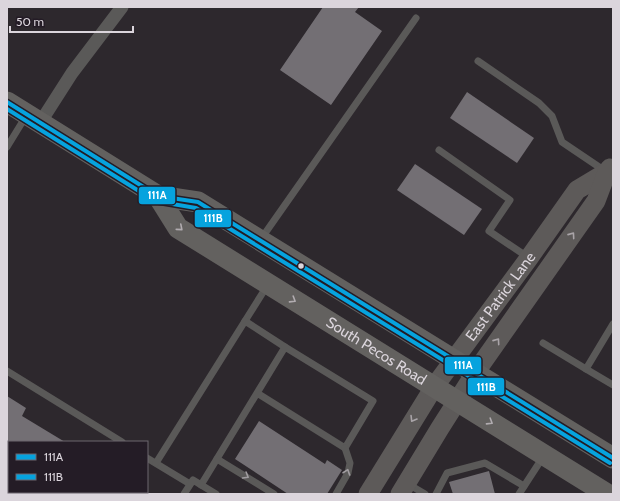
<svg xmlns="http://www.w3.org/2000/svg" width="620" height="501" font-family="Cabin,sans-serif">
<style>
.building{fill:#736f74}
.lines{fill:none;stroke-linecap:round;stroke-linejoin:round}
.lane{stroke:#5a5958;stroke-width:7}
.street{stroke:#5a5958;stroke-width:13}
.secondary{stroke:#5d5a59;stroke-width:19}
.primary{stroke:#63615f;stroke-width:21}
.bus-1-casing{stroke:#241c26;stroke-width:7}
.bus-2-casing{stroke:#241c26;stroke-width:7}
.bus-1{stroke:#06a3de;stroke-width:4}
.bus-2{stroke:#06a3de;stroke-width:4}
.oneway{stroke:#b1acb0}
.oneway2{stroke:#a9a4a8}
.oneway3{stroke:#a19da1}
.bus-dot{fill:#dbd5dc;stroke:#241c26;stroke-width:1.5}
.labels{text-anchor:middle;stroke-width:4;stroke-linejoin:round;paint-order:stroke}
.street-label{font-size:15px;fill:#dbd5dc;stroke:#241c26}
.line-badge{stroke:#241c26;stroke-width:1.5}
.badge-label{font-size:11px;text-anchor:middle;font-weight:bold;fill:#fff}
</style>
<rect width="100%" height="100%" fill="#2d282d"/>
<g class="building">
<polygon points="323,7 359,7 355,12 382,31 331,105 280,70"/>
<polygon points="467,92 534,138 517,163 450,118"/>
<polygon points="415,164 482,209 464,235 397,190"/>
<polygon points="7,396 26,408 22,416 65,442 7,442"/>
<polygon points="259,421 325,464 327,460 342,470 327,494 288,494 235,459"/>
<polygon points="489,471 495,494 453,494 449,482"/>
</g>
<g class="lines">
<g class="lane">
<polyline points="478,61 539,103 552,116 562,142 605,171"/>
<polyline points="7,147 26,116"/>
<polyline points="439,150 510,200 489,231 529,258"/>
<polyline points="261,239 416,18"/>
<polyline points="245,321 267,286"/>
<polyline points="613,324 586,369 613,385"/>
<polyline points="543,343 586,369"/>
<polyline points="7,371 122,442"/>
<polyline points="147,458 190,484"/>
<polyline points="217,459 274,494"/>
<polyline points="156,463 245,321 285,347"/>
<polyline points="408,484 425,494"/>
<path d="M201,485C229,439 257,393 285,347L373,401L345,448L257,393"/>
<polyline points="184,494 193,480 216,494"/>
<polyline points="336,494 348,473 350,463 345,448"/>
<polyline points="436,494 447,473 485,463 524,486"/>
<polyline points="519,494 543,457"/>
</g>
<polyline class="street" points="40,123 72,73 122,7"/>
<g class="secondary">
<path id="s1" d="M368,494L434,387L529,258L577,190L607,172"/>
<polyline points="400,494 440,428 475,373 596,201 607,172 610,168"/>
</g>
<g class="primary">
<polyline points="7,102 158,196 198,202 613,458"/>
<path id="s2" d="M158,196L178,228L607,494"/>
</g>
<g class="bus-1-casing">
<polyline id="bus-1" points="7,102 158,196 198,202 613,458"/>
</g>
<g class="bus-2-casing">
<polyline id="bus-2" points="7,109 155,201 196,208 610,463"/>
</g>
<use href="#bus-1" class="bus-1"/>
<use href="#bus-2" class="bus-2"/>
</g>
<defs><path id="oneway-chevron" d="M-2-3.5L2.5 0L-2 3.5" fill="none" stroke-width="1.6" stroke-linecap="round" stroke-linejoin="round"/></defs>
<g class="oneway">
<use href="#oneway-chevron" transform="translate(180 228) rotate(41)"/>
<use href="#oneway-chevron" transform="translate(293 300) rotate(32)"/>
<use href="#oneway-chevron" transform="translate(490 422) rotate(32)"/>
</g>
<g class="oneway2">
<use href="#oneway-chevron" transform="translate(572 235) rotate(-55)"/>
<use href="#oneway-chevron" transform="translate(497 341) rotate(-55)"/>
<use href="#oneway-chevron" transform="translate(413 419) rotate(121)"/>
</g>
<g class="oneway3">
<use href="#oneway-chevron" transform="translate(347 472) rotate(-71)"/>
<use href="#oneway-chevron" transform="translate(246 476) rotate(31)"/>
</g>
<circle class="bus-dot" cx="301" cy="266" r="3.5"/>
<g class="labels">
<g class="street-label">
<text dy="5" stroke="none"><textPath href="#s1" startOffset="238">East Patrick Lane</textPath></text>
<text dy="5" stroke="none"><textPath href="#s2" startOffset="271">South Pecos Road</textPath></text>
</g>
</g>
<g class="line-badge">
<rect x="138" y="186" width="38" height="19" rx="4" fill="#06a3de"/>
<rect x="194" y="209" width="38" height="19" rx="4" fill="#06a3de"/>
<rect x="444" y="356" width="38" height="19" rx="4" fill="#06a3de"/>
<rect x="467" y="377" width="38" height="19" rx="4" fill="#06a3de"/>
</g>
<g class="badge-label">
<text x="157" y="199">111A</text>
<text x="213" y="222">111B</text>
<text x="463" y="369">111A</text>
<text x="486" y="391">111B</text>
</g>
<rect width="620" height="501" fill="none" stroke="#dbd5dc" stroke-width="16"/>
<rect x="8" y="441" width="140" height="52" fill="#241c26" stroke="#6d666f"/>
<rect x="16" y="454" width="20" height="6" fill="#06a3de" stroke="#6d666f"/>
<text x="44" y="461" font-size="12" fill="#dbd5dc">111A</text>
<rect x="16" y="474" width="20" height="6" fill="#06a3de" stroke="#6d666f"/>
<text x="44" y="481" font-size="12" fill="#dbd5dc">111B</text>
<path d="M10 26v6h123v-6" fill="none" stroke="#dbd5dc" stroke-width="2"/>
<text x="16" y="26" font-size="12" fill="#dbd5dc" stroke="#241c26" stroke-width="3" paint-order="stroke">50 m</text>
</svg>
